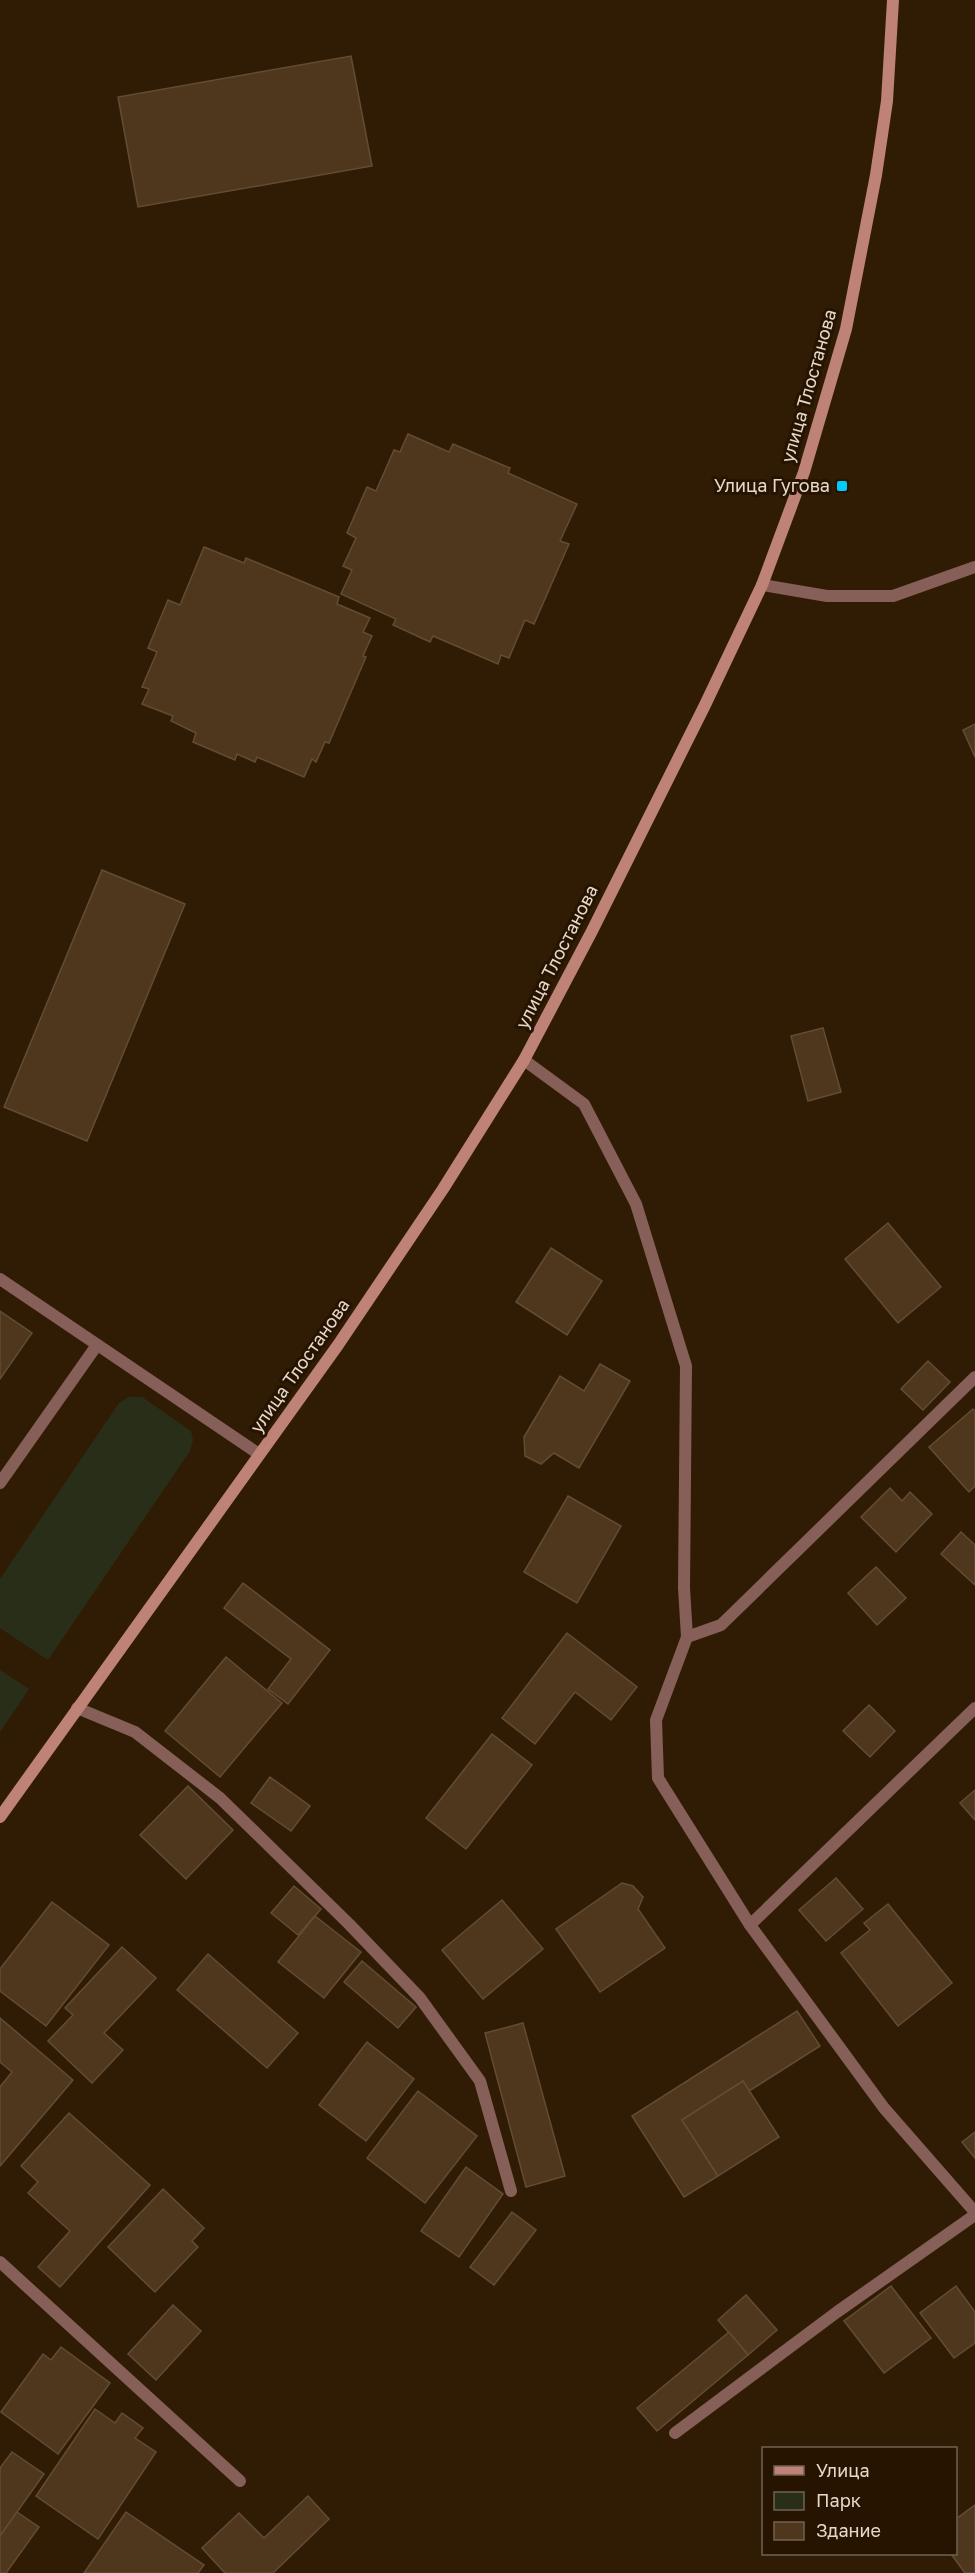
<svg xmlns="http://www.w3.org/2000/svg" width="975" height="2573" font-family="'Golos Text',sans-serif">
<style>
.green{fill:#292e18}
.building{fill:#4e371c;stroke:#624c34;stroke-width:1.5}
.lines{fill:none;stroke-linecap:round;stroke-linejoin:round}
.lane{stroke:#855f58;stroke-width:12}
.street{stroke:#855f58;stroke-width:12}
.secondary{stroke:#be8277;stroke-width:12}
.poi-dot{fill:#02cbf9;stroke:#261300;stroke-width:2}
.labels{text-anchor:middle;stroke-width:6;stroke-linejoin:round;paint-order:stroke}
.street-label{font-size:18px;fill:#e6d8ca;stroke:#261300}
.poi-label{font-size:18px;fill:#e6d8ca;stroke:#261300;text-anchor:end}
</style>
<rect width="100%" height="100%" fill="#301c04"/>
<g class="green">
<polygon points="129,1397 142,1397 191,1431 193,1440 190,1451 48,1660 0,1628 0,1579 119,1403"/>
<polygon points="0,1670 29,1689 0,1732"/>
</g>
<g class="building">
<polygon points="351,56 372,166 138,207 118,97"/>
<polygon points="408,434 449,452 453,444 510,468 508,473 577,504 560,541 569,544 534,624 525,620 509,658 501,655 498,664 433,636 430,642 393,625 396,619 341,594 352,570 343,566 356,538 347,533 367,487 376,491 394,450 400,452"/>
<polygon points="204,547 244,563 246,558 339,597 337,604 370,618 363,632 372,636 363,656 366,657 329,743 325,742 316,762 312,759 304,777 257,757 255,762 237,754 235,760 193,742 196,733 171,721 173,716 142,704 149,689 142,687 157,652 148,648 168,600 180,605"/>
<polygon points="975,724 975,757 963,730"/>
<polygon points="102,870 185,904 87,1141 4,1107"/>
<polygon points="823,1028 841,1092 808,1101 791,1036"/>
<polygon points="888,1223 941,1287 898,1323 845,1259"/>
<polygon points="551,1248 602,1281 567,1335 516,1302"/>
<polygon points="0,1311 32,1333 0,1379"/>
<polygon points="928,1361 950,1382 923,1410 901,1389"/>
<polygon points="600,1364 630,1381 579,1468 554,1453 541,1464 525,1456 524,1437 560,1376 584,1391"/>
<polygon points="973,1409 975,1411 975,1486 969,1492 929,1447"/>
<polygon points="890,1488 902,1501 910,1492 932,1514 896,1552 861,1517"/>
<polygon points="568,1496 621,1526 577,1603 524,1572"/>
<polygon points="961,1532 975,1545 975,1585 941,1554"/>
<polygon points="876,1567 906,1598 877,1625 848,1593"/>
<polygon points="243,1583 330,1650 288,1704 268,1689 291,1659 224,1608"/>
<polygon points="567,1633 637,1687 611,1720 575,1692 535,1744 502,1718"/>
<polygon points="226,1657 282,1703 220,1777 165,1731"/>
<polygon points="869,1705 895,1731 870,1757 843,1731"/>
<polygon points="492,1734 532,1765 466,1849 426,1818"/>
<polygon points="270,1777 310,1806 291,1831 251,1803"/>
<polygon points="188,1786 233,1830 186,1879 140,1835"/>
<polygon points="975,1790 975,1820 960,1803"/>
<polygon points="836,1878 863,1909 826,1941 799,1910"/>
<polygon points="622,1883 633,1886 643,1897 638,1909 665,1948 600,1992 556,1929"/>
<polygon points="294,1886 321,1909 298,1935 271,1913"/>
<polygon points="502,1900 543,1949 483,1999 442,1950"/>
<polygon points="52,1902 109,1945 46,2026 0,1991 0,1969"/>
<polygon points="888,1904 952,1983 898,2026 841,1953 870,1930 864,1923"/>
<polygon points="315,1916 361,1952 324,1998 278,1962"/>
<polygon points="122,1947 156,1978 104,2033 123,2050 92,2083 48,2041 73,2015 65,2008"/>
<polygon points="208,1954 298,2033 267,2068 177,1990"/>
<polygon points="362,1961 416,2007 398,2028 344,1982"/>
<polygon points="797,2011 820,2046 749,2091 743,2081 682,2120 718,2176 684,2197 632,2116"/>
<polygon points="0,2018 73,2080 0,2166 0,2087 12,2072 0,2062"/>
<polygon points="523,2023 565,2176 526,2187 485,2033"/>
<polygon points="367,2042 414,2079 366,2141 319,2105"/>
<polygon points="743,2081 779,2137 718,2176 682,2120"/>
<polygon points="418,2091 477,2136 425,2203 367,2158"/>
<polygon points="69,2113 150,2185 60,2287 38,2267 70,2231 28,2193 38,2182 21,2166"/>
<polygon points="975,2132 975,2158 962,2142"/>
<polygon points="466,2167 503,2194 459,2257 421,2231"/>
<polygon points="163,2189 204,2228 192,2241 198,2247 155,2292 108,2247"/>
<polygon points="512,2212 536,2230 494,2285 470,2267"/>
<polygon points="891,2286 931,2338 884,2373 844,2321"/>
<polygon points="956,2286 975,2312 975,2343 954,2358 920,2313"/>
<polygon points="746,2295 777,2330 748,2355 718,2320"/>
<polygon points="173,2305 201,2331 156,2380 128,2354"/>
<polygon points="729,2332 748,2355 657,2431 637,2408"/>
<polygon points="61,2347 110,2383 58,2454 1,2412 43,2354 51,2360"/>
<polygon points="95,2409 115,2423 122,2413 143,2428 135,2438 156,2452 98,2539 36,2496"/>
<polygon points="12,2452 44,2474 0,2536 0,2468"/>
<polygon points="308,2496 329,2519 273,2573 225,2573 202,2548 239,2513 264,2538"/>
<polygon points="975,2505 975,2573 965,2573 951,2554 956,2554 956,2519"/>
<polygon points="17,2512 39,2527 6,2573 0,2573 0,2536"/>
<polygon points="126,2512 204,2565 198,2573 84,2573"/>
</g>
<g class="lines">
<g class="lane">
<polyline points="524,1060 584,1104 636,1204 686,1366 684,1588 687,1637 656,1720 658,1778 750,1925 884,2108 975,2212"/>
<polyline points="0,1279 259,1454"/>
<polyline points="0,1483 97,1345"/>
<polyline points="687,1637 721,1625 975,1377"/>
<polyline points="77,1708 135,1732 220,1798 349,1924 420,1998 480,2081 511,2191"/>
<polyline points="750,1925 975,1708"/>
<polyline points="0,2262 240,2481"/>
<polyline points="675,2433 837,2312 975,2215"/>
</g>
<polyline class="street" points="762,585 827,596 893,596 975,567"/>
<polyline class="secondary" points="0,1817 338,1345 443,1189 524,1060 592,931 705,705 762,585 804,472 846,329 876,175 887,101 893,0"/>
</g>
<rect class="poi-dot" x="836" y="480" width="12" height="12" rx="3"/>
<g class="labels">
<g class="street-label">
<text transform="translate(809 386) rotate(-74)" y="6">улица Тлостанова</text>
<text transform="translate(557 957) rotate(-63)" y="6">улица Тлостанова</text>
<text transform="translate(300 1366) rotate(-55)" y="6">улица Тлостанова</text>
</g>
<g class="poi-label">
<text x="830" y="492">Улица Гугова</text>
</g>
</g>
<rect x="762" y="2447" width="195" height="108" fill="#261300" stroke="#736251" stroke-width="1.5"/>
<rect x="774" y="2466" width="30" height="9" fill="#be8277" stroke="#736251" stroke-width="1.5"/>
<text x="816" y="2477" font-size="18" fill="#e6d8ca">Улица</text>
<rect x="774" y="2492" width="30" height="18" fill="#292e18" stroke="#736251" stroke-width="1.5"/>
<text x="816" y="2507" font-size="18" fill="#e6d8ca">Парк</text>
<rect x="774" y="2522" width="30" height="18" fill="#4e371c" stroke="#736251" stroke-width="1.5"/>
<text x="816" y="2537" font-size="18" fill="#e6d8ca">Здание</text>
</svg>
